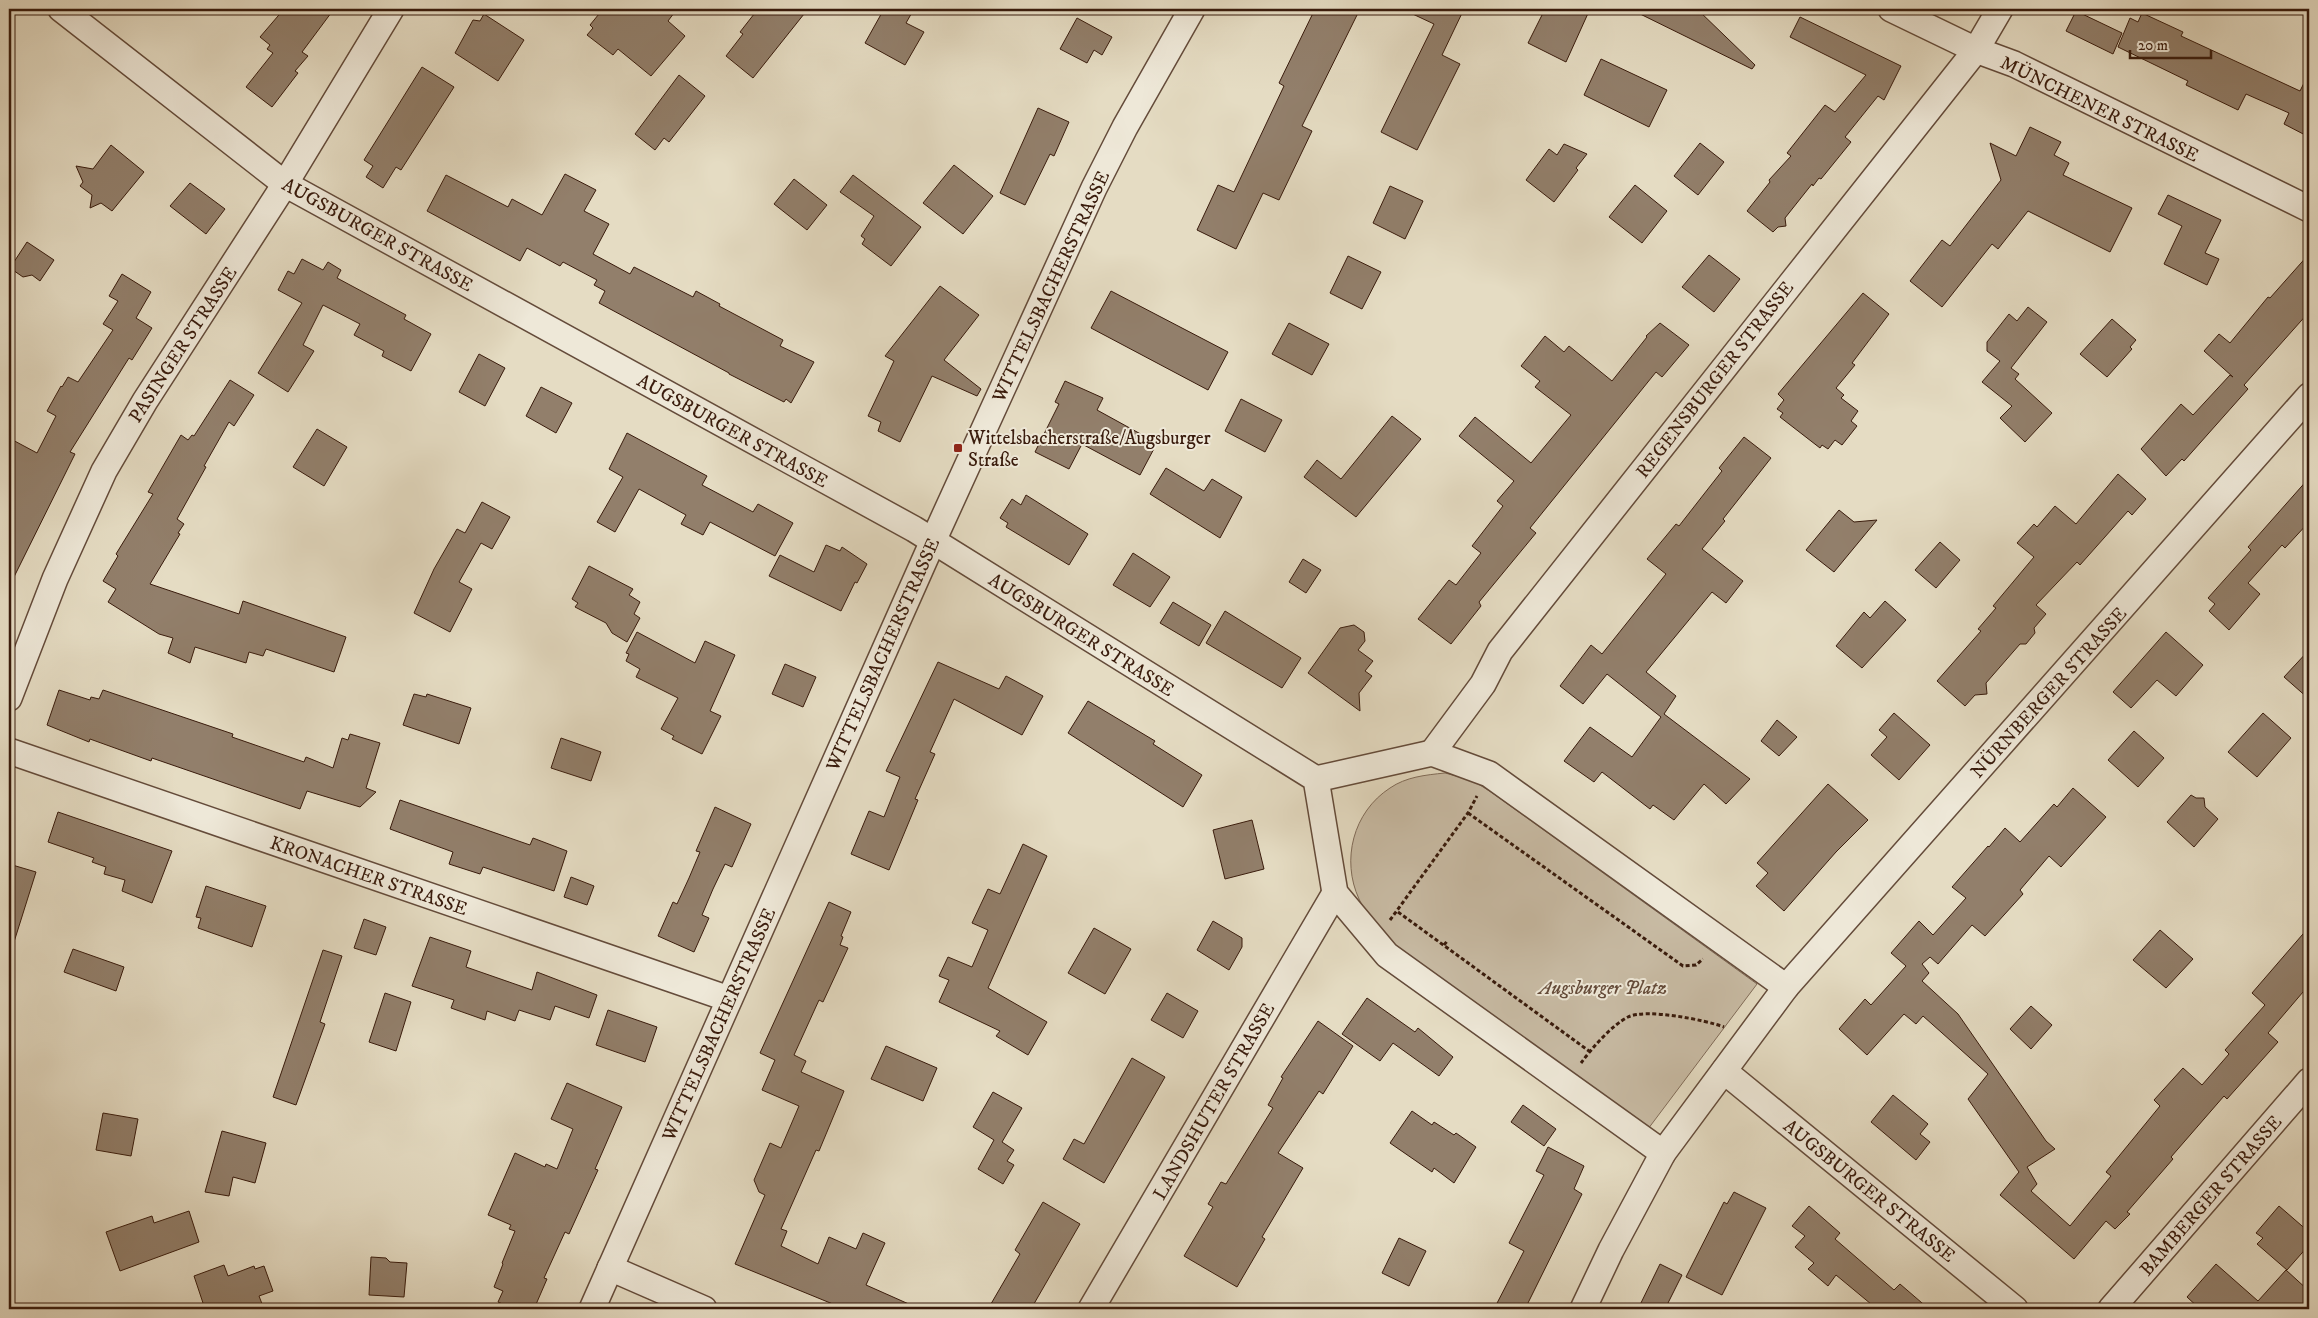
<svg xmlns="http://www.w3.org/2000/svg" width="2318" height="1318" font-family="'IM FELL DW Pica',serif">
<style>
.green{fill:#c8bba4;stroke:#806b58}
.building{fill:#927f6b;stroke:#391b0c}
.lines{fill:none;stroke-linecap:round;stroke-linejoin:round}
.street-casing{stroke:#644b3a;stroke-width:28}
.path{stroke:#391b0c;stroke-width:3;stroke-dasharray:4 2.5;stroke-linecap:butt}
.street{stroke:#eee8d8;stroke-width:25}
.poi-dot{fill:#8f2418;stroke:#eee8d8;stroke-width:2}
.labels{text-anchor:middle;stroke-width:4;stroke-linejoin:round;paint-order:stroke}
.street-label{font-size:19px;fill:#391b0c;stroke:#eee8d8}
.poi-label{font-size:19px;fill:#391b0c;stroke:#eee8d8;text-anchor:start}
.park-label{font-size:19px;font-style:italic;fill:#644b3a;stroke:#eee8d8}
</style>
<rect width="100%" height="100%" fill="#e5dcc3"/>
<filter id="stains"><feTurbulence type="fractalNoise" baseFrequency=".004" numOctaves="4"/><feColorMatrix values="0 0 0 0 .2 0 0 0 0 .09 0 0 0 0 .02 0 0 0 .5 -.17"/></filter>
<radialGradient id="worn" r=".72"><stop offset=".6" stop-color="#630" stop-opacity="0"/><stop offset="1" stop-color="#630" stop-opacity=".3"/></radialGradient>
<path class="green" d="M1445,773L1472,780L1491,792L1757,984L1648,1129L1392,950C1390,944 1389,936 1385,932C1376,921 1365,913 1359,899C1341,860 1353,812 1390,788C1406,777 1425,775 1445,773Z"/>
<g class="building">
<polygon points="284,9 334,9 302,52 308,56 295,71 298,73 272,107 246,87 273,53 267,49 270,45 260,37"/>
<polygon points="603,9 677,9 668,21 685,36 651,76 618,49 613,55 587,35 593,28 590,25"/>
<polygon points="758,9 808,9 753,78 726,56 743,34 740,32"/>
<polygon points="884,9 914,9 906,23 924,32 905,65 865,43"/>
<polygon points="1315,9 1360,9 1302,126 1312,131 1279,200 1263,193 1236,249 1197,230 1218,185 1234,192 1284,86 1279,83"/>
<polygon points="1402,9 1464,9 1442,55 1460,64 1417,150 1381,132 1434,24"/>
<polygon points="1545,9 1590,9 1566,62 1528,43"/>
<polygon points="1630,9 1697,9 1755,65 1752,69"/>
<polygon points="2076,11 2122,33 2113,54 2066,31"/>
<polygon points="2142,13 2183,32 2181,36 2300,91 2309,73 2309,137 2284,124 2289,113 2246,94 2238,110 2186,85 2188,81 2118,47 2130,18 2138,22"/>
<polygon points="484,14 524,40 498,81 455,53 473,20 480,21"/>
<polygon points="1800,17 1901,66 1884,100 1878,96 1845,137 1851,142 1821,179 1819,178 1813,186 1812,184 1785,218 1786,226 1778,227 1773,232 1747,211 1770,182 1769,180 1791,156 1787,153 1825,105 1835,112 1866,75 1790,37"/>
<polygon points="1077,18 1112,37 1102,55 1094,50 1087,63 1060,49"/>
<polygon points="1601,59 1667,90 1649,127 1584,95"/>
<polygon points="422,67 454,87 401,170 396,167 383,188 366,177 373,166 364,160"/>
<polygon points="679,75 705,96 669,142 664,138 655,150 635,134"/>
<polygon points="1038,108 1069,122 1054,156 1050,154 1025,205 1000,193"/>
<polygon points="2030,127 2061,142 2054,155 2069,163 2063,175 2132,208 2110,252 2028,211 1998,249 1992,244 1942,307 1910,281 1942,240 1950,246 2001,180 1990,143 2016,156"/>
<polygon points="1700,143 1724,162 1698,195 1674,176"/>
<polygon points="1564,144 1587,154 1576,168 1578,170 1554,202 1526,180 1549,149 1557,155"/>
<polygon points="111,145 144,172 112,211 101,203 90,208 92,195 80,186 83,182 76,166 93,169"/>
<polygon points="954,165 993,196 963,234 923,203"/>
<polygon points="565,174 596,190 584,211 609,224 593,254 630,274 634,267 693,297 696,291 720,304 719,306 783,340 780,346 814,362 791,403 786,399 784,402 729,374 729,373 599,303 605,291 594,285 597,280 563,262 560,266 527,248 520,261 427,211 446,175 508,207 512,199 542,215"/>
<polygon points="853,175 921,227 891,266 862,244 865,239 861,236 874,216 840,192"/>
<polygon points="794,179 827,205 807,230 774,204"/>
<polygon points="190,183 225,209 206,234 170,206"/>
<polygon points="1635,185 1667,211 1642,243 1609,217"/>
<polygon points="1390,186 1423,201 1405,239 1373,223"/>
<polygon points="2168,195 2221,220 2205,253 2219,259 2207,285 2164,264 2182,226 2158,214"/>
<polygon points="27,242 54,260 40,281 32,275 23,277 10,268"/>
<polygon points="2309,254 2309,312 2244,385 2248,389 2184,461 2182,459 2166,476 2141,449 2181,404 2193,415 2230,375 2233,377 2204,351 2219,334 2230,343 2268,297 2270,298"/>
<polygon points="1709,255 1740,279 1714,312 1682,287"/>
<polygon points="1348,256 1381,272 1362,309 1330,293"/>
<polygon points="302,259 323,270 328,262 341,270 337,278 406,315 404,319 431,334 411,371 382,356 384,351 354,335 360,324 323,305 303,345 314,351 288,392 258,373 302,303 278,290 288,271 294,274"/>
<polygon points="122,274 151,292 136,318 152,328 132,360 129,358 70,452 75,454 9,587 9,438 37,453 56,416 47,411 61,386 62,387 68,377 78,382 113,330 103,324 118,301 109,296"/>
<polygon points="940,286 979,315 944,360 981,389 977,396 932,376 900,442 878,431 881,422 868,416 894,361 885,356"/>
<polygon points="1111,291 1228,352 1208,390 1091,328"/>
<polygon points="1863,293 1889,314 1852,363 1855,365 1836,388 1844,395 1841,398 1858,411 1851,421 1857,426 1842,445 1835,440 1828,449 1822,445 1820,448 1780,417 1783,413 1777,409 1784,400 1778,394"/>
<polygon points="2028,307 2047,322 2011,368 2019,374 2015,379 2052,413 2025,442 2000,418 2012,406 1982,382 2000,361 1987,351 1987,342 2009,314 2017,321"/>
<polygon points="2112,319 2136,340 2130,347 2132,349 2107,377 2080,354"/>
<polygon points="1289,323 1329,344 1312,375 1272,354"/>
<polygon points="1660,323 1689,345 1662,377 1656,372 1530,528 1536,533 1479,602 1481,606 1451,644 1418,619 1449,580 1456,585 1481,553 1472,546 1503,506 1497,501 1514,481 1459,436 1475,417 1531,463 1571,415 1535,387 1540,381 1521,366 1545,336 1564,352 1569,346 1612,381 1647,337 1646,336"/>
<polygon points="479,354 505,368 485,406 459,392"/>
<polygon points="230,380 254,395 234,426 229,422 204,466 206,467 177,519 184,524 178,533 180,534 150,584 239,614 243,601 346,637 334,672 266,649 263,656 249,652 246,663 195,647 190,663 168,653 173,638 159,634 108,602 116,589 103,581 118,556 116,554 153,494 148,492 181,435 188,440 192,435 194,436"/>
<polygon points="1065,381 1103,398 1097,410 1157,443 1140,475 1082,444 1069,469 1035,452 1059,404 1055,402"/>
<polygon points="541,387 572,403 556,433 526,416"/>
<polygon points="1241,399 1282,420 1265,452 1225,431"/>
<polygon points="1392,416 1421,439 1356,517 1304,477 1317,460 1341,479"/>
<polygon points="317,429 347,447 324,486 293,467"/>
<polygon points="627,433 707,476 702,485 753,512 758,504 793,523 775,556 710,522 703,535 681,524 686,515 639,489 615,532 597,522 623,477 609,469"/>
<polygon points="1744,437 1771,458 1723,519 1725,521 1702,549 1743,581 1726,603 1712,592 1646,672 1676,696 1664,714 1750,779 1726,804 1704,784 1674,820 1653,805 1650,809 1602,772 1594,782 1564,761 1590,727 1632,757 1661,717 1607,674 1583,704 1560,686 1591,645 1602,654 1666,574 1647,559 1676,524 1679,526 1722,471 1719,468"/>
<polygon points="1166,468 1204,491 1212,479 1242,497 1220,538 1150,494"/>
<polygon points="2118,474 2146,499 2132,515 2128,511 2080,565 2077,562 2036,605 2046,614 2034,628 2035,633 2026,644 2020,644 1986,683 1987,694 1975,695 1965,706 1937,681 1981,631 1978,629 1996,608 1993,606 2034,557 2017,543 2034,524 2037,527 2055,506 2076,524"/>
<polygon points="2309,478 2309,522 2285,548 2282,545 2248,583 2260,594 2229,630 2209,611 2215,604 2208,598 2251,550 2248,547"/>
<polygon points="1026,495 1088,534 1069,565 1006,527 1008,523 1000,518 1012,499 1021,505"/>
<polygon points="482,502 510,517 492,549 481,543 459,582 472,589 450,632 414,613 434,569 457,529 465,533"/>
<polygon points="1839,510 1854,522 1877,520 1834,572 1806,550"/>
<polygon points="1940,542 1960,560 1936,588 1915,570"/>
<polygon points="826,545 840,551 842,547 867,564 857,583 855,582 841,611 769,576 780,555 814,572"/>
<polygon points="1133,553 1170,577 1150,607 1113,585"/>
<polygon points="1303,559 1321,570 1306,593 1289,582"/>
<polygon points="589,566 633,589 629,595 640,602 634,614 640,618 627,642 612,633 606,623 575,607 578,603 572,599"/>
<polygon points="1885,601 1906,620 1862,668 1836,646 1864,612 1870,618"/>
<polygon points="1173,602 1211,625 1199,646 1160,623"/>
<polygon points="1225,611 1301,658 1282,688 1206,643"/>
<polygon points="1354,625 1364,632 1365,641 1358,650 1373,661 1365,671 1372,676 1359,693 1360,711 1308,673 1340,628"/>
<polygon points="637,632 695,663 705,641 735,655 710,711 721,716 702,754 672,739 674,736 661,729 678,698 636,677 640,669 626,661 629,654 626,653"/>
<polygon points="2166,632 2203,665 2176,696 2157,680 2131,708 2113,692"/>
<polygon points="2309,650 2309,699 2284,677"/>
<polygon points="938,662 999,689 1006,676 1043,696 1022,735 954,699 930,752 935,754 915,799 918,800 889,870 851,854 869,811 884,817 900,777 886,771"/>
<polygon points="785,664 816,677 803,707 772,694"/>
<polygon points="59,690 90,700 91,697 99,699 103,690 233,734 232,737 304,762 306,757 333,768 342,738 348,740 350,734 380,743 366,788 376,792 360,807 307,791 300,809 152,758 151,761 90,739 89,742 47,725"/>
<polygon points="414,694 426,697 427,694 471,708 459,744 403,725"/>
<polygon points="1088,701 1155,741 1153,744 1202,775 1183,807 1068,733"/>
<polygon points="1894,713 1930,745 1899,780 1871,755 1887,737 1879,730"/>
<polygon points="2263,713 2291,738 2257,777 2228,752"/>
<polygon points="1777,720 1797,737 1779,756 1761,741"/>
<polygon points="2134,731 2164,758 2138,787 2108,760"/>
<polygon points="561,738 601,752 591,781 551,768"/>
<polygon points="1828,784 1868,820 1836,852 1784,911 1756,886 1768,873 1757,863"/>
<polygon points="2073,788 2106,817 2061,867 2049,856 2020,890 2023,894 1985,936 1972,925 1938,964 1930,957 1922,964 1929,973 1922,981 1958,1014 2046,1141 2055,1149 2027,1167 2037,1184 2031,1191 2070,1226 2111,1176 2106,1172 2160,1106 2154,1100 2183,1068 2202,1085 2229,1054 2225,1050 2265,1005 2252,993 2309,927 2309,985 2268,1033 2278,1042 2227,1099 2224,1096 2171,1157 2173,1159 2127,1212 2130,1214 2115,1229 2106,1221 2074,1259 2000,1195 2019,1172 1968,1099 1988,1074 1923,1016 1916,1024 1904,1014 1867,1055 1839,1029 1865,999 1871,1005 1906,966 1891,953 1919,921 1933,935 1966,898 1952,887 1988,846 1989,847 2005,828 2020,842 2054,804 2057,807"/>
<polygon points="2191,795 2196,798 2204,798 2205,807 2218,819 2194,847 2167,822"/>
<polygon points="400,800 530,845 533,838 567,851 554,891 483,867 480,874 449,864 453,852 390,829"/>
<polygon points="715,807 751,824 732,867 725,864 713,889 702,915 709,918 694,952 658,936 673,902 677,904 689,878 700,852 696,851"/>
<polygon points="58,812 172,851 152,903 122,891 125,880 104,874 106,867 92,862 94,858 48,842"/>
<polygon points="1252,820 1264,869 1225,879 1213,830"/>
<polygon points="1023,844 1047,856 988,988 1047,1022 1028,1055 996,1036 1000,1031 939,1002 949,980 939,976 948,957 972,967 988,930 972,923 988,889 1000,894"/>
<polygon points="9,864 36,872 14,942 9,941"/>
<polygon points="571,877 594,886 587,905 564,897"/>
<polygon points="206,886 266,906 252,947 198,928 201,918 196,917"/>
<polygon points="829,902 851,912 841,936 843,937 840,945 848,948 823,1002 819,1000 794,1055 806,1061 801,1072 844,1091 819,1151 816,1150 781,1229 787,1231 781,1246 818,1264 829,1237 856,1249 863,1233 885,1243 866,1285 920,1309 845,1309 735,1264 765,1195 759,1192 754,1180 770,1143 781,1148 799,1106 762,1090 775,1060 760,1053"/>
<polygon points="364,919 386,927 376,955 354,948"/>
<polygon points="1213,921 1242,938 1242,947 1229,970 1197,950"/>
<polygon points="1094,928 1131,949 1105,994 1068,973"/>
<polygon points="2160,930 2193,959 2166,988 2133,960"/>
<polygon points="430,937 471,951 466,967 532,990 537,972 597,995 589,1018 555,1006 550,1020 519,1010 515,1021 487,1011 485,1020 451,1008 454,1000 412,986"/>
<polygon points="73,949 124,967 116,991 64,972"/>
<polygon points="323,950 342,956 320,1022 325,1024 296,1105 273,1097"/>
<polygon points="385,993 411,1002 396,1051 369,1042"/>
<polygon points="1167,993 1198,1011 1183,1038 1151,1020"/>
<polygon points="1367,998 1415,1032 1418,1028 1453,1057 1439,1076 1393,1043 1380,1061 1342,1034"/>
<polygon points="2031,1006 2052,1025 2031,1049 2010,1029"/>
<polygon points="608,1010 657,1027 645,1062 596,1045"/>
<polygon points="1318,1021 1353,1046 1323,1094 1319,1091 1278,1153 1303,1168 1262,1237 1265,1239 1237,1287 1184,1256 1213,1207 1208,1204 1221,1182 1226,1184 1273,1108 1268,1105 1283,1078 1281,1077"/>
<polygon points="886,1046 937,1068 923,1101 871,1079"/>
<polygon points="1132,1058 1165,1077 1104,1183 1063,1159 1074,1139 1084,1144"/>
<polygon points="567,1083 622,1107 595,1169 598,1170 569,1234 565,1232 544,1278 547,1279 534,1309 514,1309 498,1302 503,1291 494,1287 503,1264 502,1263 515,1231 509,1229 511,1225 488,1215 515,1153 545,1167 546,1164 557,1169 573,1129 551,1119"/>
<polygon points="993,1092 1022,1108 1002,1142 1014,1150 1007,1161 1014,1165 1003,1184 978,1169 994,1140 973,1127"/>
<polygon points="1893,1095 1928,1124 1920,1134 1930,1142 1916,1160 1871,1122"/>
<polygon points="1523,1105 1556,1129 1544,1146 1511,1122"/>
<polygon points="1412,1111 1432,1125 1434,1122 1454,1135 1456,1133 1476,1147 1454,1183 1434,1168 1432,1172 1390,1143"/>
<polygon points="103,1113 138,1119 131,1156 96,1150"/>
<polygon points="222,1131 266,1143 255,1183 233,1177 229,1196 205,1192"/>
<polygon points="1548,1147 1584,1166 1574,1189 1582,1194 1525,1309 1494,1309 1524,1251 1509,1243 1544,1175 1536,1171"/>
<polygon points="1734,1192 1766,1208 1722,1295 1686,1277 1724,1202 1727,1204"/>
<polygon points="1043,1202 1080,1224 1031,1309 988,1309 1020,1254 1015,1250"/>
<polygon points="1809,1206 1840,1233 1835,1239 1894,1290 1900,1284 1929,1309 1877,1309 1836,1275 1828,1286 1808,1269 1814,1263 1795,1247 1805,1236 1792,1226"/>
<polygon points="2279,1206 2309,1232 2309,1245 2287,1270 2257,1244 2263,1238 2256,1233"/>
<polygon points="189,1211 199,1242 120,1271 106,1232 152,1216 154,1223"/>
<polygon points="1399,1238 1426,1251 1409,1286 1382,1273"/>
<polygon points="371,1257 386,1258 390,1262 407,1263 404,1297 369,1295"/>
<polygon points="1660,1264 1682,1275 1665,1309 1638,1309"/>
<polygon points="2216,1264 2258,1301 2286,1270 2309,1291 2309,1298 2299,1309 2200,1309 2187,1297"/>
<polygon points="224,1265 228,1276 254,1266 255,1269 264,1266 273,1291 259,1296 264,1309 205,1309 194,1276"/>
</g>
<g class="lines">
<g class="street-casing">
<g id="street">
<polyline points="61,9 285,184 914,529 1316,779 1335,893 1387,955 1663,1153"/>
<polyline points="1891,9 1976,50 2014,64 2309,209"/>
<polyline points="9,698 55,579 104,471 145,401 285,184 391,9"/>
<polyline points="9,751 729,999"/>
<polyline points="1432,753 1483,684 1500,651 1976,50 2000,9"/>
<polyline points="1316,779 1432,753 1489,774 1786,987"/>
<polyline points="1724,1071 2015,1309"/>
<polyline points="610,1268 704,1309"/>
<polyline points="592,1309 933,541 1094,188 1125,127 1192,9"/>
<polyline points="1091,1309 1335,893"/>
<polyline points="1583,1309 1611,1250 1663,1153 1786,987 2309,396"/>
<polyline points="2111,1309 2309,1081"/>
</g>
</g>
<g class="path">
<polyline points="1468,813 1683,966 1696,965 1703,959"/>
<polyline points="1398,912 1589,1051"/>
<polyline points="1390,920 1468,813 1477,796"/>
<polyline points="1444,945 1448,940"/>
<path d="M1581,1063C1592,1048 1612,1025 1628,1017C1646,1008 1705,1020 1724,1027"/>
</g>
<use href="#street" class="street"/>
</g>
<rect class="poi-dot" x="953" y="443" width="10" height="10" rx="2.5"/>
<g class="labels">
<g class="street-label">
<text transform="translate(2100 108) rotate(26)" y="7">MÜNCHENER STRASSE</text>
<text transform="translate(378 234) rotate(29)" y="7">AUGSBURGER STRASSE</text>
<text transform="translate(1050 286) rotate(-65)" y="7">WITTELSBACHERSTRASSE</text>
<text transform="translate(182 344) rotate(-57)" y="7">PASINGER STRASSE</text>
<text transform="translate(1714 379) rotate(-52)" y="7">REGENSBURGER STRASSE</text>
<text transform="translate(733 430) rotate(29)" y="7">AUGSBURGER STRASSE</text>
<text transform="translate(1082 634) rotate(32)" y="7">AUGSBURGER STRASSE</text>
<text transform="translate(882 654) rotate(-66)" y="7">WITTELSBACHERSTRASSE</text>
<text transform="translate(2048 692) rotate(-48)" y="7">NÜRNBERGER STRASSE</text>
<text transform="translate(369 875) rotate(19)" y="7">KRONACHER STRASSE</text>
<text transform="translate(718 1024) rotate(-66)" y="7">WITTELSBACHERSTRASSE</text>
<text transform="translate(1213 1101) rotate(-60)" y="7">LANDSHUTER STRASSE</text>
<text transform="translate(1870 1190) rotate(39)" y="7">AUGSBURGER STRASSE</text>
<text transform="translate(2210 1195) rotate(-49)" y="7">BAMBERGER STRASSE</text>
</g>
<g class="poi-label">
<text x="968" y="444">Wittelsbacherstraße/Augsburger<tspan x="968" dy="22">Straße</tspan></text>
</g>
<g class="park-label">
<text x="1603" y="994">Augsburger Platz</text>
</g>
</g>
<rect width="2318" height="1318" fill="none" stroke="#e5dcc3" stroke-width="30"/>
<rect x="10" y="10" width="2298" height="1298" fill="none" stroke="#391b0c" stroke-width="2.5"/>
<rect x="15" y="15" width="2288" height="1288" fill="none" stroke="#391b0c"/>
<path d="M2130 50v8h81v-8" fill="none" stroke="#391b0c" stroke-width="2.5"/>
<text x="2138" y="50" font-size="15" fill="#391b0c" stroke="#eee8d8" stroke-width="4" paint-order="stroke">20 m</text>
<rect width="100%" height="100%" filter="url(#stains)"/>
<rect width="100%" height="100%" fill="url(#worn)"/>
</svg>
